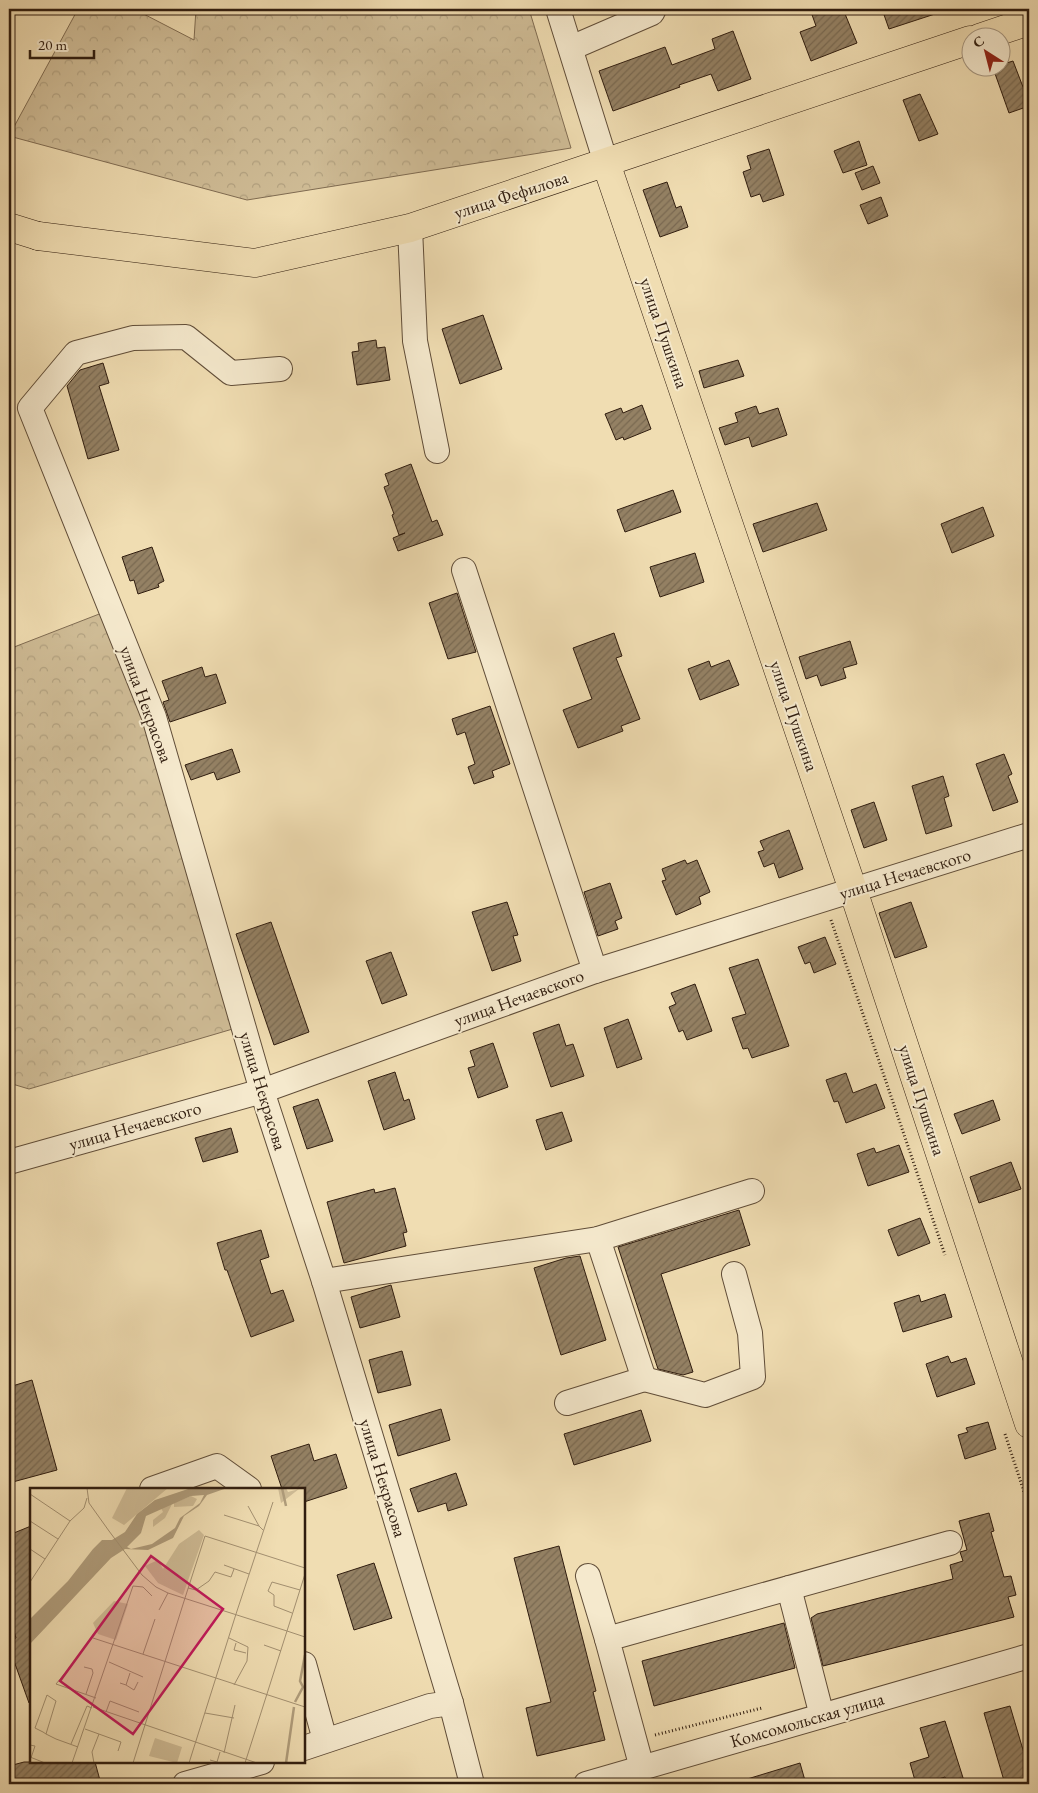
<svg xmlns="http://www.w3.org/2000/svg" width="1038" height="1793" font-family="'EB Garamond',serif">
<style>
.park{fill:url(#park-crowns);stroke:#806c52}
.building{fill:url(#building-hatch);stroke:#301d0f}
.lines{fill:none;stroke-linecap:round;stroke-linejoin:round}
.minor-casing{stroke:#604d38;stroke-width:26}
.major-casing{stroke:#301d0f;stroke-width:29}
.highway-casing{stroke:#301d0f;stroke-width:29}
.path{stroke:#301d0f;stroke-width:3;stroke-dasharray:1 2.5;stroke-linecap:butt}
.minor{stroke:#f5e9cd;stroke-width:24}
.major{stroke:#f0ddb2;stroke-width:28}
.highway{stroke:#f0ddb2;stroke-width:28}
.labels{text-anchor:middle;stroke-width:4;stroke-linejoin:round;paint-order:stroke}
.street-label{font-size:18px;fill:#301d0f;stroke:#f5e9cd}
.inset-river{fill:none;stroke:#af9c7b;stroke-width:2.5}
.inset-road{fill:none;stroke:#a39071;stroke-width:1}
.view{fill:#c2185b;fill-opacity:0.15;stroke:#c2185b;stroke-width:2.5}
.inset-edge{fill:none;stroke:#301d0f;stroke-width:2.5}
</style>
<defs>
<pattern id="park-crowns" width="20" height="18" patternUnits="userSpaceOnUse" patternTransform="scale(1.25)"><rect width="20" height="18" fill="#cfbc96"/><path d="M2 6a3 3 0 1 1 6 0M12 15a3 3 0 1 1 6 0" fill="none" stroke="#b2a180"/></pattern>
<pattern id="building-hatch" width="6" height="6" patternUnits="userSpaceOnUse" patternTransform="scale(1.25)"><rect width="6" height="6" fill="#948164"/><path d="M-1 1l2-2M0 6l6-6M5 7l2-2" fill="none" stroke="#796951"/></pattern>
</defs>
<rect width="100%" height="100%" fill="#f0ddb2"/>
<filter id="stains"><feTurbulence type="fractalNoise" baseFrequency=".004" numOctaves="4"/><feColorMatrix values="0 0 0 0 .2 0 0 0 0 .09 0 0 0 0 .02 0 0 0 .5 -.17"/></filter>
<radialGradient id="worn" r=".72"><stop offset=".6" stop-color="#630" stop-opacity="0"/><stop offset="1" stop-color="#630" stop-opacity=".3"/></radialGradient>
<g class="park">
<polygon points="78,9 134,9 194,40 196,9 529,9 571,148 247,200 9,136"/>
<polygon points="107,611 232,974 236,1028 29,1089 9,1083 9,649"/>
</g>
<g class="building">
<polygon points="810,9 843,9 857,43 811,61 800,32 816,26"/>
<polygon points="882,9 940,9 941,12 889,29"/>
<polygon points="733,31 751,79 718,91 711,74 679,85 680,87 613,111 599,71 665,47 672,65 715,49 712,39"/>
<polygon points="1013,61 1023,87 1029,85 1029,106 1009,113 993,68 1000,68 1000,65"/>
<polygon points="920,94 938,134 919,141 903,100"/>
<polygon points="859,141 867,165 843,173 834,151"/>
<polygon points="769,149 784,195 763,202 760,194 751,197 743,172 751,169 747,156"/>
<polygon points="873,166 880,183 862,190 855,173"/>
<polygon points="667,182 676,208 681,206 688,227 660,237 643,190"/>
<polygon points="881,197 888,216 868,224 860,205"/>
<polygon points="483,315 502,369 460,384 442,329"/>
<polygon points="376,340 377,348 385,347 390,380 357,385 352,352 359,351 358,343"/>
<polygon points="738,360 744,376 704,388 699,371"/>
<polygon points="103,363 109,383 99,386 119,450 88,459 67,386 80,370"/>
<polygon points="642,405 651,429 624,440 623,437 616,440 605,414 621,408 623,413"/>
<polygon points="756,406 759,414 778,408 787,435 752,447 749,437 725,445 719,428 738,422 735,413"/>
<polygon points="411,464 432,522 437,520 443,535 398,551 393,538 405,533 399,535 392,515 394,514 384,487 389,485 385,474"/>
<polygon points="673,490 681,512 625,532 617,510"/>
<polygon points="817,503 827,530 763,552 753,524"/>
<polygon points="983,507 994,536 952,553 941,524"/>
<polygon points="152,547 164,581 158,584 159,587 138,594 134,580 130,581 122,557"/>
<polygon points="695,553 704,582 660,597 650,567"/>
<polygon points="457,593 476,652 448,659 429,603"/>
<polygon points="614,633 622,656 616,658 640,719 621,726 623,731 578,748 563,710 592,699 573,648"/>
<polygon points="850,641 857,664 843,668 846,678 821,686 817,675 806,679 799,657"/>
<polygon points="729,660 739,685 700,700 688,669 709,661 711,667"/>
<polygon points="202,667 205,677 216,674 226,703 170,722 163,702 169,700 162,681"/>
<polygon points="490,706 510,764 492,771 494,777 474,784 468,767 475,764 465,732 457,735 452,719"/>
<polygon points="232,749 240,772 217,780 214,772 191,780 185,765"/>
<polygon points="1004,754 1012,774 1008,776 1018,802 993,811 976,764"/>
<polygon points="943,776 949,796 944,798 952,826 926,834 912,786"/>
<polygon points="874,802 887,840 864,848 851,810"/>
<polygon points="789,830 803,869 779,878 774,863 764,867 758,852 764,850 760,841"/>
<polygon points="685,860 687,864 697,860 710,892 699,897 701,904 676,915 662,881 666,880 662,869"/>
<polygon points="610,883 622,918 615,921 618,929 598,936 584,892"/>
<polygon points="507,902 518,935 513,936 521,961 492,971 472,912"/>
<polygon points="911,902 927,947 895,958 879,913"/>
<polygon points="271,922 309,1032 274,1045 236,934"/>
<polygon points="825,937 836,964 814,973 810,962 805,964 798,947"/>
<polygon points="391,952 407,995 382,1004 366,961"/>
<polygon points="758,959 789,1046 752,1058 748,1048 743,1049 732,1018 746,1014 729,968"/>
<polygon points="695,984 712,1031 687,1040 683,1030 679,1032 669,1007 676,1004 671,993"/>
<polygon points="628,1019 642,1059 617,1068 604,1028"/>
<polygon points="559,1024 566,1046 573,1044 584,1076 551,1087 533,1033"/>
<polygon points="493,1043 508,1087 478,1098 468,1068 475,1066 470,1051"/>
<polygon points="395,1072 404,1101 409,1099 415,1119 384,1130 368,1081"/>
<polygon points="846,1073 853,1093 876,1084 885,1108 846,1123 838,1101 834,1102 826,1080"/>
<polygon points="318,1099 333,1141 307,1149 293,1107"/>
<polygon points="993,1100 1000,1120 962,1134 954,1114"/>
<polygon points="562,1112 572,1141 546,1150 536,1120"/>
<polygon points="231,1128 238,1152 203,1162 195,1138"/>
<polygon points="899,1145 909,1172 868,1186 857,1154 874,1148 876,1153"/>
<polygon points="1011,1162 1021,1189 979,1203 970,1177"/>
<polygon points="395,1188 407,1232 403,1233 406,1246 344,1263 327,1202 374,1189 375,1193"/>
<polygon points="739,1210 750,1245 661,1274 693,1372 683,1375 658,1369 618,1247"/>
<polygon points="920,1218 930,1243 898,1256 888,1230"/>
<polygon points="261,1230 269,1257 260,1260 271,1294 283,1290 294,1321 251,1337 227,1270 225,1270 217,1243"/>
<polygon points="580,1256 606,1340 561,1355 534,1268 566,1258"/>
<polygon points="391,1285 400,1317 360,1328 351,1297"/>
<polygon points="945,1294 952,1317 903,1332 894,1303 919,1295 921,1302"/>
<polygon points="402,1351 411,1385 378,1393 369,1360"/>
<polygon points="948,1356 951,1363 966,1358 975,1384 937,1397 926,1364"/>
<polygon points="32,1380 57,1470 9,1483 9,1387"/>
<polygon points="441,1409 450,1440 398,1456 389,1425"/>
<polygon points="641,1410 651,1441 574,1465 564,1434"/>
<polygon points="988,1422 996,1449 965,1459 958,1435 968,1432 966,1428"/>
<polygon points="309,1444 314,1461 336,1454 347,1488 304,1502 304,1489 282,1489 271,1456"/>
<polygon points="456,1473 467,1505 448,1511 446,1503 418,1512 410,1489"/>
<polygon points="989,1513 994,1531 991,1532 1004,1577 1011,1576 1016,1595 1008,1597 1014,1617 823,1666 811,1618 817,1614 953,1579 950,1565 963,1561 960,1552 967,1550 959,1521"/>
<polygon points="31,1526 31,1703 29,1703 9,1647 9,1640 16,1638 9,1614 9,1535"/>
<polygon points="559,1546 596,1691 593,1692 605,1740 537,1756 526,1708 551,1702 514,1558"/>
<polygon points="374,1563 392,1618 354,1630 337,1575"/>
<polygon points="784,1623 795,1668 654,1706 642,1661"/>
<polygon points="1010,1706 1029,1770 1029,1784 1005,1784 984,1713"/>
<polygon points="945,1721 965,1784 946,1784 945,1777 922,1784 916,1784 910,1763 929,1757 920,1728"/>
<polygon points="24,1762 95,1762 101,1784 9,1784 9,1766"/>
<polygon points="800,1763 806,1784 745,1784 744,1780"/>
</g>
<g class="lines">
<g class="minor-casing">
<g id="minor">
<polyline points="558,9 606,163"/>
<polyline points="571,48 652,13 654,9"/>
<polyline points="410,228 415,341 437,451"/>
<polyline points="280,369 231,373 186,337 133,338 76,353 30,408 154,717 262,1091 324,1281 451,1703 472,1784"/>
<polyline points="464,570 595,971"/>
<polyline points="9,1162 262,1091 595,971 1029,835"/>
<polyline points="324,1281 598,1239 752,1191"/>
<polyline points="644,1379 705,1395 753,1377 750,1333 734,1274"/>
<polyline points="567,1403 644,1379 598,1239"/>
<polyline points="152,1489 217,1466 249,1489"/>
<polyline points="588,1576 607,1639"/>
<polyline points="789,1588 822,1716"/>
<polyline points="304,1664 325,1740"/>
<polyline points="304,1748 430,1706 451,1703"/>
<polyline points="642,1768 607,1639 950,1543"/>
<polyline points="185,1784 262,1762"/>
<polyline points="586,1784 1029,1656"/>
</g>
</g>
<g class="major-casing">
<g id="major">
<polyline points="979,38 1029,21"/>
<polyline points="606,163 853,890 1029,1424"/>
<polyline points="38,236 255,263 410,228 970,40"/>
</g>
</g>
<g class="highway-casing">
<polyline id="highway" points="9,227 38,236"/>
</g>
<g class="path">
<polyline points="831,920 945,1255"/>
<polyline points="1005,1434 1029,1507"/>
<polyline points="655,1735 762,1708"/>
</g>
<use href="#minor" class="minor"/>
<use href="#major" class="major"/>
<use href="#highway" class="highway"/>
</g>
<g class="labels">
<g class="street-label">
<text transform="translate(511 195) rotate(-18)" y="6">улица Фефилова</text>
<text transform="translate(664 333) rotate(71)" y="6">улица Пушкина</text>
<text transform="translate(146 704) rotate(70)" y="6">улица Некрасова</text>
<text transform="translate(794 716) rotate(71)" y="6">улица Пушкина</text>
<text transform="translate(905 874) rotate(-17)" y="6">улица Нечаевского</text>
<text transform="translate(519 998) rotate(-20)" y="6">улица Нечаевского</text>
<text transform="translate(263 1091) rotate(73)" y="6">улица Некрасова</text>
<text transform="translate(922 1100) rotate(72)" y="6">улица Пушкина</text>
<text transform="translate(135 1126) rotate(-16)" y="6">улица Нечаевского</text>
<text transform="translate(383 1478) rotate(73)" y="6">улица Некрасова</text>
<text transform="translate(807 1720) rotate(-16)" y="6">Комсомольская улица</text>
</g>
</g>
<g transform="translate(30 1488)">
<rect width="275" height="275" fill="#f0ddb2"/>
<path d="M97,0H138L94,37L82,30ZM248,0H256L258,4L269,1L251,15ZM161,8L167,11L163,18L144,19V15ZM142,16L135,30L123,39V32L133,24L131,20Z" fill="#cfbc96"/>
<path d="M169,42L174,47L153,107L128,95L115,78L128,72L133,81L149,56ZM84,113L98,116L86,152L68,146L63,135Z" fill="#cfbc96"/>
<path d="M125,250L152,259L147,275L119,268Z" fill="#cfbc96"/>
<path d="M161,0H197L177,7L169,18L154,28L143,50L118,62L95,61L81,70L0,156V131L38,93L63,61L72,52H82L95,44L107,26L125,12ZM174,7L170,15L150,30L145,40L122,56L101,61L97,59L111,45L116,28L161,8Z" fill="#af9c7b" fill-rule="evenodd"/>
<path class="inset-river" d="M252,0L256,18M265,214L273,199L270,193L275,167M256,275L264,219"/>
<path class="inset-road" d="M57,0L59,15L79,43M0,6L40,33M218,18L229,38M194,27L229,38L233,42M0,33L28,51M79,43L112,87M0,61L15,71M194,77L219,86M112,87L126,99L138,105L257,143L275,86M0,94L40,33L54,20L57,10M158,100L166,102L179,93L185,84L201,89L204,81M155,110L175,48L275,80M129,122L138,105M262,125L244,118V107L238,103L242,94L270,102M206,126L243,14M63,150L275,219M199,150L218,159L217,173L204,197M206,155L204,162L216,165M234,157L251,163M113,166L125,131M79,174L113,189M54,179L62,181L63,185L56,206M35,185L26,196L66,210M90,195L96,197L100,185M96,197L104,202L108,194M63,219L227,275M76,224L80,213L109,224M175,225L204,230M55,241L91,254L88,263M16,246L26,213L17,207L5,240L13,244L16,246L26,251L48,259M41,256L57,218L62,220M0,257L5,258L1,270M194,265L205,217M0,269L15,275M180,272L187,274L190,264M42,275L103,98L113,99L122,108M64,275L62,264L69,246M103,275L155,110M159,275L206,126M215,275L257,143L275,149"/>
<path class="view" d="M121,68L193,121L103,246L30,193Z"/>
<rect width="275" height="275" class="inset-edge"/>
</g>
<rect width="1038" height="1793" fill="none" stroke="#f0ddb2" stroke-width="30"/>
<rect x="10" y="10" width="1018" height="1773" fill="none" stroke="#301d0f" stroke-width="2.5"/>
<rect x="15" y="15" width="1008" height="1763" fill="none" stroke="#301d0f"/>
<g transform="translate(986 52) rotate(324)"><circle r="24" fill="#f5e9cd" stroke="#a69781"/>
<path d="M0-4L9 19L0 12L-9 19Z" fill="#8f2418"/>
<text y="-8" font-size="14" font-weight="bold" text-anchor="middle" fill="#301d0f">С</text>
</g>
<path d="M30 50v8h64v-8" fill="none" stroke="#301d0f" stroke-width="2.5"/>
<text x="38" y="50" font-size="15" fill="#301d0f" stroke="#f5e9cd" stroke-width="4" paint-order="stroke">20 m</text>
<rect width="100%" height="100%" filter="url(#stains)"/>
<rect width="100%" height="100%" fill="url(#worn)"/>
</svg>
